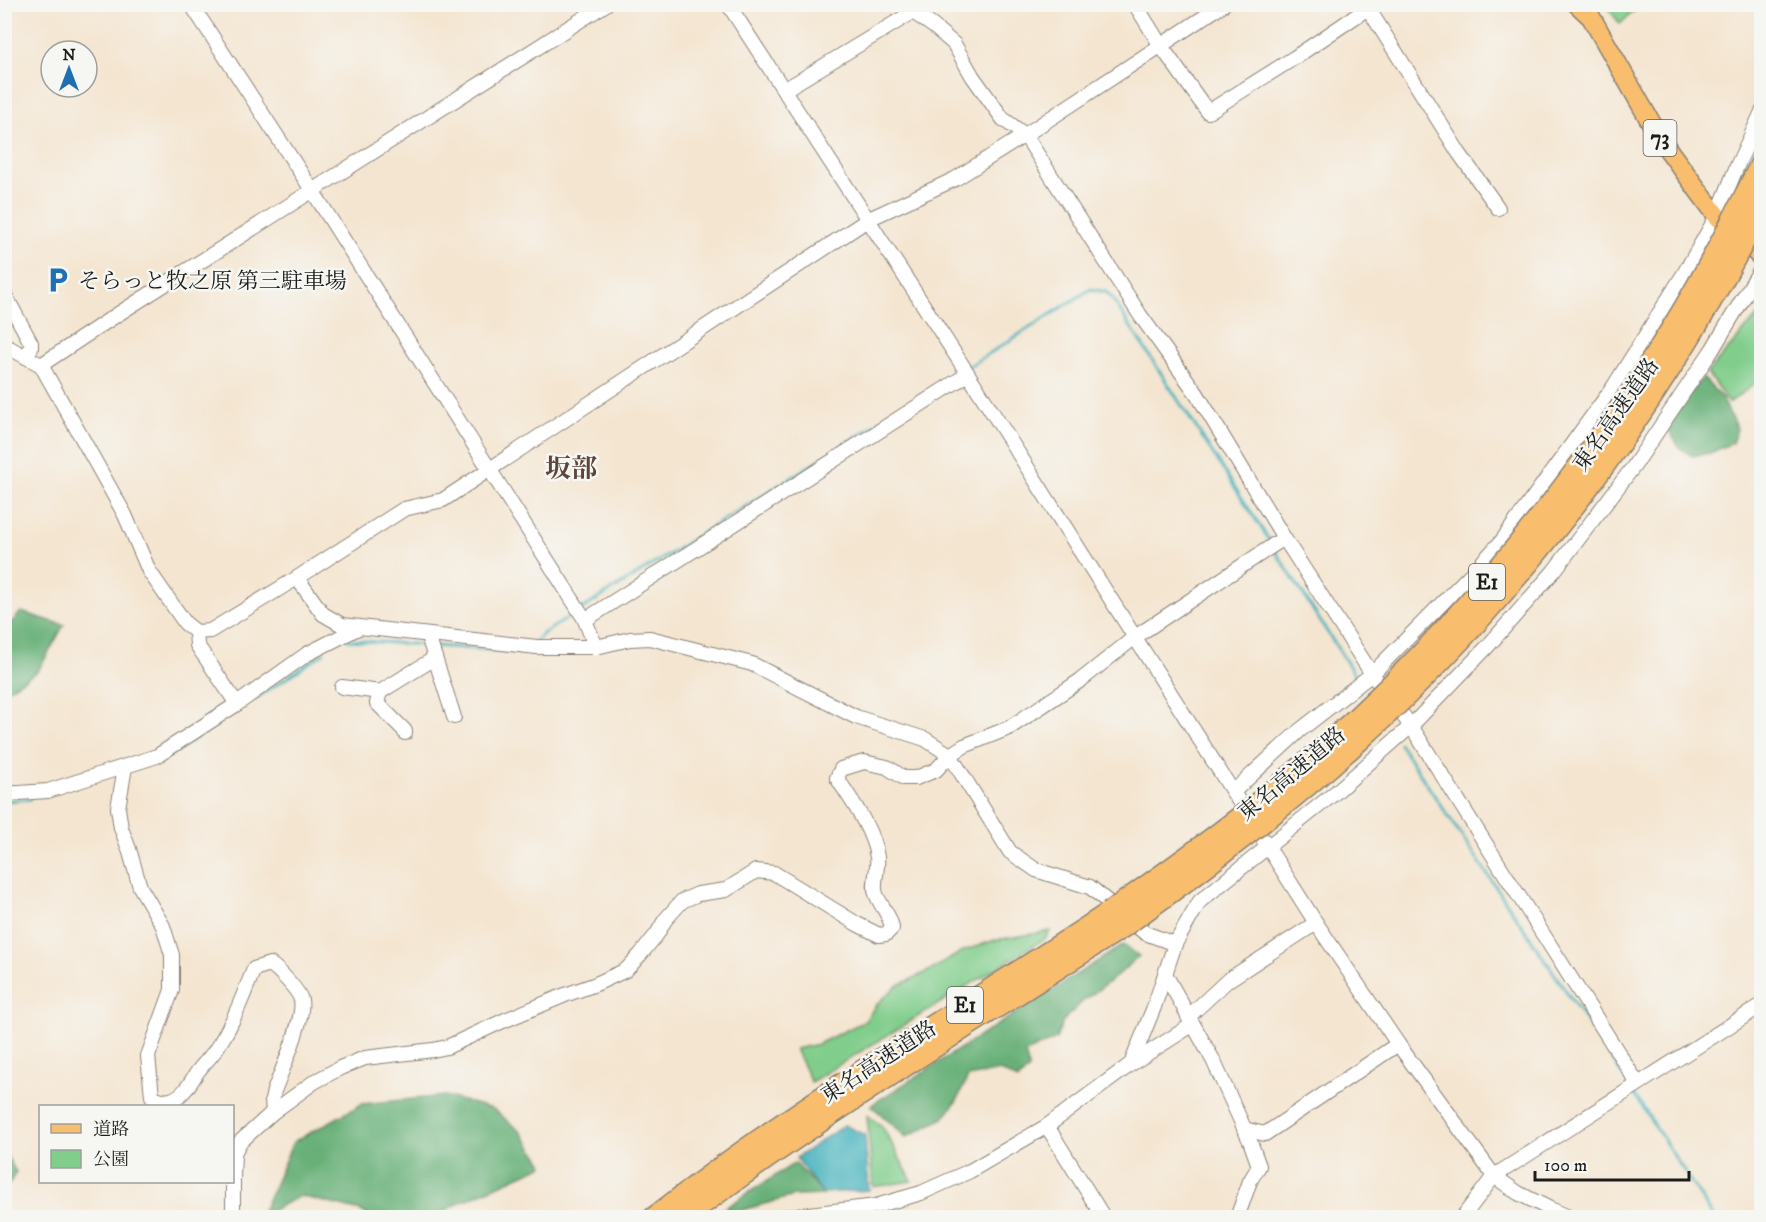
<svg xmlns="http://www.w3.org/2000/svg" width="1766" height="1222" font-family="'IM FELL DW Pica','Noto Serif JP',serif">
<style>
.green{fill:#81cd8c;stroke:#4e7454;stroke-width:1.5}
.forest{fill:#68b078;stroke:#42664a;stroke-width:1.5}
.water{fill:#41b1bc;stroke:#2e666c;stroke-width:1.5}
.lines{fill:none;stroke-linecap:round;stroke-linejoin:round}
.stream{stroke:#41b1bc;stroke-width:3}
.minor-casing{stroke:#888076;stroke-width:16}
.major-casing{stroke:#888076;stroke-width:21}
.highway-casing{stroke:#888076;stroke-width:24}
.minor{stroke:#fff;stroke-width:14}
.major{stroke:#f9be6d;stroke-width:18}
.highway{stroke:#f9be6d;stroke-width:21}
.highway-bridge-casing{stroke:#888076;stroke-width:24;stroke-linecap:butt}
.highway-bridge{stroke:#f9be6d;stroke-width:21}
.labels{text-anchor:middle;stroke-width:5;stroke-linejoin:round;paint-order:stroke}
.shield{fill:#f6f6f2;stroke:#5d5d5c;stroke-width:1.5}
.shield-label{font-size:21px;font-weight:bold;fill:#1c1c1c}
.poi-label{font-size:22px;fill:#1c1c1c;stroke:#f6f6f2;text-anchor:start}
.street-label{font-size:22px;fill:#1c1c1c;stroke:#f6f6f2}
.quarter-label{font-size:26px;font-weight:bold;fill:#5e453b;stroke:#f6f6f2}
</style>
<rect width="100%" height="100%" fill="#f6f6f2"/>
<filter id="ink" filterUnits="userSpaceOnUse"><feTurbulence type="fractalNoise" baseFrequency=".0167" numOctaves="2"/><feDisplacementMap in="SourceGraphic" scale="12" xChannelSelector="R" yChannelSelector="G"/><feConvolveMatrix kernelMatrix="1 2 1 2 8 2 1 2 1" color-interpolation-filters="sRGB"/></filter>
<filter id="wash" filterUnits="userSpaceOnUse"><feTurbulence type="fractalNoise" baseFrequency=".008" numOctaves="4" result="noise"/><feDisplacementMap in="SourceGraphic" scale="24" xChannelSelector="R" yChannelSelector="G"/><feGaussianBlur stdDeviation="1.35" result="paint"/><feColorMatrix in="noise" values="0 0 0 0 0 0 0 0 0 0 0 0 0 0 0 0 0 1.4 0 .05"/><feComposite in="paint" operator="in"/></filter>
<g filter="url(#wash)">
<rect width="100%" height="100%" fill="#f4e5d0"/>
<g class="green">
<polygon points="1606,5 1641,5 1620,24"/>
<polygon points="1761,312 1761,379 1729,403 1707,373"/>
<polygon points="1050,931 1046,938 811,1082 795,1049 818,1044 865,1021 877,1004 897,986 931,970 963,951 995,940"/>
<polygon points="867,1115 882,1126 912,1181 873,1187"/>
</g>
<g class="forest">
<polygon points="1703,378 1722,398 1737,429 1732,443 1710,453 1692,456 1680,448 1663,422"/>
<polygon points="21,612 64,625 38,671 5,691 5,629"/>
<polygon points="1123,945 1139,956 1117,976 1082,1002 1063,1021 1056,1039 1025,1053 1029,1069 1018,1080 1000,1071 968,1077 957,1100 944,1118 906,1137 871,1105"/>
<polygon points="445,1096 493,1109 521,1132 544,1165 461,1202 434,1217 371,1217 361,1211 300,1196 261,1216 293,1142 362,1104"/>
<polygon points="4,1151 16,1172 5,1191 4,1191"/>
<polygon points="795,1163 824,1195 794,1196 735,1212 727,1217 711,1217"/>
</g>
<polygon class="water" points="844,1125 865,1135 869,1190 822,1193 796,1158"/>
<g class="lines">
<g class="stream">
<polyline points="968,367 1091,289 1106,292 1112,298 1271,543"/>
<polyline points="1274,549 1358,680"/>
<polyline points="582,609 924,394"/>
<polyline points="348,640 425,645"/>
<polyline points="535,642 544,633 576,613"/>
<polyline points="435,646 521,652"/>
<polyline points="255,699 324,653"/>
<polyline points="1399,743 1630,1086"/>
<polyline points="170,755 217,725"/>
<polyline points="4,801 30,799"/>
<polyline points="1633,1092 1714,1218"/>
</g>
</g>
</g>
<g filter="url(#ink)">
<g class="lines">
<g class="minor-casing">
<g id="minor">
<polyline points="191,4 312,190 584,618 596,647"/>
<polyline points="728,4 968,374 1316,923 1398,1044 1494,1176 1518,1193 1550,1209 1571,1218"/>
<polyline points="908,4 913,12 933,26 954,44 973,77 1003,119 1025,135 1140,315 1197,394 1284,538 1372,674 1411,726 1638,1084"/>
<polyline points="1135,4 1161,46 1208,112 1294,58 1374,4"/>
<polyline points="1368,8 1459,153 1498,208"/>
<polyline points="784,90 913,12"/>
<polyline points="4,293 31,343 31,348 26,357"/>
<polyline points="4,345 41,365 125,515 149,571 185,623 196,632 210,631 297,578 404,509 443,500 869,219 955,179 1025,135 1224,4"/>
<polyline points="41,365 115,316 606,4"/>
<polyline points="297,578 323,614 342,625 537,647 596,647 630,639 650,638 752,664 856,717 925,739 950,755 1010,852 1036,870 1090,887 1145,933 1175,944"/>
<polyline points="585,620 968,374"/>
<polyline points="196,632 197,645 237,704"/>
<polyline points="428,636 454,717"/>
<polyline points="342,687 380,692"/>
<polyline points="405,733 405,731 377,703 380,692 435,658"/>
<path d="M125,767L118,808L121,828L129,849L140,887L163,926L172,955V990L148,1056L152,1096C158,1099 163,1102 170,1100C184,1097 191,1081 198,1071C204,1063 211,1057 216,1049C233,1025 243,995 254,969L270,964C278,969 299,991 301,1000C305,1019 281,1072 274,1091L272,1100L273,1112"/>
<polyline points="1233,792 1299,731 1372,674 1477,568 1501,542 1614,386 1685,272 1717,216 1737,166 1762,112"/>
<polyline points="4,794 48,791 157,756 237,704 307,654 358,628"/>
<polyline points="1165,974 1213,1060 1250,1141 1259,1166 1250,1181 1237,1218"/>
<polyline points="1188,1017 1228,980 1316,923"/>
<polyline points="1131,1064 1192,1025"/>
<polyline points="1047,1126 1104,1218"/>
<polyline points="1244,1129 1265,1134 1398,1044"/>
<path d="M233,1218V1178L234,1153L240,1142L273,1112L314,1082L340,1068L365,1058L433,1050L447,1047L503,1021L565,995L596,984L626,970L640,955L657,934L665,920L682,901L698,894L726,890L756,871L774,873L857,924L879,935L886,934L892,928C890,914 881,907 876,894C872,884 879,869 877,857C873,830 852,801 837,778L841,769L864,762L887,767L904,778H916L936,770L950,755L964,746L1009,728L1081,680L1135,637L1284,538"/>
<polyline points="775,1218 876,1206 921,1193 970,1171 1047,1126 1131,1064 1154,1007 1175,944 1200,901 1336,792 1411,726 1488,646 1554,571 1634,466 1712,350 1762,267"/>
<polyline points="1462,1218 1494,1176 1762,1005"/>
</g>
</g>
<g class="major-casing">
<polyline id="major" points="1577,4 1591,17 1661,140 1717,216 1762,258"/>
</g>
<g class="highway-casing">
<g id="highway">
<path d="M654,1218C798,1104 957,1014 1109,913"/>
<path d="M683,1218C824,1113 974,1022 1121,928"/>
</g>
</g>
<use href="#minor" class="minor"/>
<use href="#major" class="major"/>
<use href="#highway" class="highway"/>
<g class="highway-bridge-casing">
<g id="highway-bridge">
<path d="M1109,913C1167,872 1225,831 1279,786C1435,658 1567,498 1673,327C1706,274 1734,218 1762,162"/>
<path d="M1121,928C1202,870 1282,810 1356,743C1522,592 1661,407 1762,206"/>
</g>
</g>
<use href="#highway-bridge" class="highway-bridge"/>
</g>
</g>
<defs>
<g id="parking-bare" transform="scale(2.07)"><path d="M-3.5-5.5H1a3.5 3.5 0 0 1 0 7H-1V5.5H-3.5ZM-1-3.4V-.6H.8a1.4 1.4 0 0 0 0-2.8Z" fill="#1f6fb2" stroke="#f6f6f2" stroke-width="2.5" paint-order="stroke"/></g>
</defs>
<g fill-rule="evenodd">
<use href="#parking-bare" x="58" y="280"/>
</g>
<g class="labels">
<g class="shield">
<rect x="1643.5" y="120" width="33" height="36" rx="4.5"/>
<rect x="1469" y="564" width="36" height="36" rx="4.5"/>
<rect x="947" y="987" width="36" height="36" rx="4.5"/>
</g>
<g class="shield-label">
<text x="1660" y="145">73</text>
<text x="1487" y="589">E1</text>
<text x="965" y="1012">E1</text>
</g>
<g class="poi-label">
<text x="78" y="288">そらっと牧之原 第三駐車場</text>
</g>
<g class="street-label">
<text transform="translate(1615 414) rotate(-55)" y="8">東名高速道路</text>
<text transform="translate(1291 773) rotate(-40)" y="8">東名高速道路</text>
<text transform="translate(878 1061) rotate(-33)" y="8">東名高速道路</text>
</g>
<g class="quarter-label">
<text x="571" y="477">坂部</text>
</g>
</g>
<rect width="1766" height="1222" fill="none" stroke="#f6f6f2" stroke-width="24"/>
<rect x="39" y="1105" width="195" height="78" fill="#f6f6f2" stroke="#9f9f9c" stroke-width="1.5"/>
<rect x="51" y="1124" width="30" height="9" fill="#f9be6d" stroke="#9f9f9c" stroke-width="1.5"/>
<text x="93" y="1135" font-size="18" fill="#1c1c1c">道路</text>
<rect x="51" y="1150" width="30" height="18" fill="#81cd8c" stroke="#9f9f9c" stroke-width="1.5"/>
<text x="93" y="1165" font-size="18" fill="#1c1c1c">公園</text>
<g transform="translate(69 69)"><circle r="28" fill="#f6f6f2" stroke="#9f9f9c" stroke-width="1.5"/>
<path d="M0-4.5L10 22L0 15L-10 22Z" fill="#1f6fb2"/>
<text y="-9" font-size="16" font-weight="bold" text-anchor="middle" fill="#1c1c1c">N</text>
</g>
<path d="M1535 1171v9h154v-9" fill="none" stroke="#1c1c1c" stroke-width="3"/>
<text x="1544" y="1171" font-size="18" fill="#1c1c1c" stroke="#f6f6f2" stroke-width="4.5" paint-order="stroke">100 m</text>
</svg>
